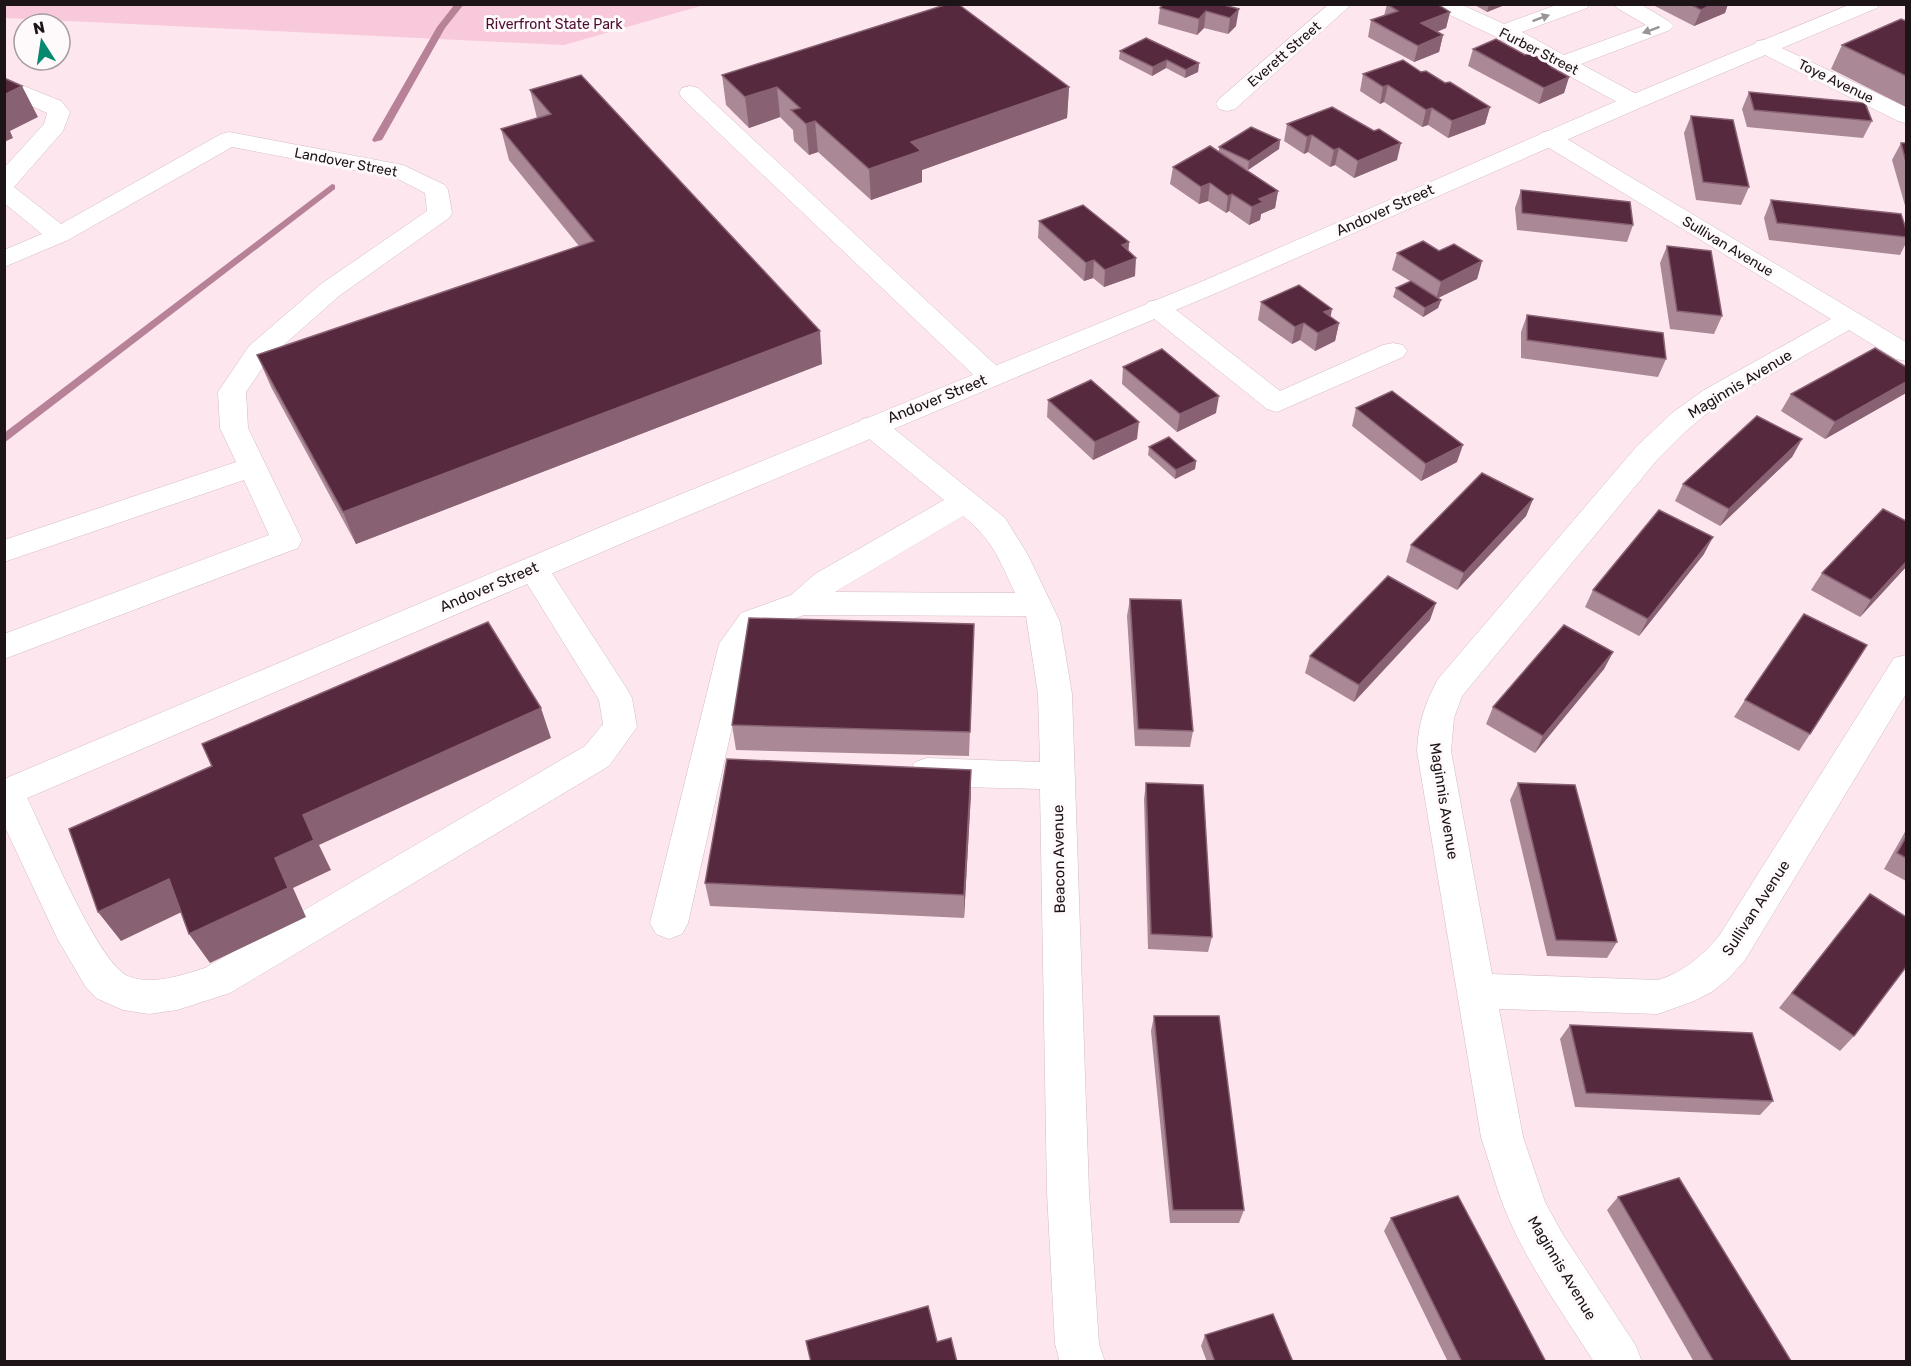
<svg xmlns="http://www.w3.org/2000/svg" width="1911" height="1366" font-family="Rubik,sans-serif">
<style>
.green{fill:#f8c8db}
.lines{fill:none;stroke-linecap:round;stroke-linejoin:round}
.stream{fill:#b78298;fill-rule:evenodd}
.minor-casing{stroke:#d2bcc4;stroke-width:1}
.major-casing{stroke:#d2bcc4;stroke-width:1}
.minor{fill:#fff;fill-rule:evenodd}
.major{fill:#fff;fill-rule:evenodd}
.wall{fill:#aa8896}
.shaded-wall{fill:#886273}
.building{fill:#56293e;stroke:#886273;stroke-width:1.5}
.oneway{fill:#999597}
.labels{text-anchor:middle;stroke-width:6;stroke-linejoin:round;paint-order:stroke}
.far-park-label{font-size:14px;fill:#4e0d30;stroke:#fef9fb}
.far-street-label{font-size:14px;fill:#1c1417;stroke:#fef9fb}
.street-label{font-size:15px;fill:#1c1417;stroke:#fef9fb}
</style>
<rect width="100%" height="100%" fill="#fee6ef"/>
<polygon class="green" points="5,4 704,4 704,5 564,45 5,18"/>
<g class="lines">
<g class="stream">
<polygon points="455,4 464,4 445,28 382,140 374,142 372,140 437,27"/>
<polygon points="332,184 335,185 335,189 4,443 4,433"/>
</g>
<g class="minor-casing">
<g id="minor">
<polygon points="1329,4 1352,4 1235,109 1227,111 1219,109 1216,104 1219,99"/>
<polygon points="1432,4 1460,4 1504,24 1559,4 1590,4 1587,8 1522,32 1564,55 1646,25 1617,8 1614,4 1640,4 1670,22 1674,26 1670,30 1581,64 1642,97 1645,102 1642,107 1634,109 1626,107 1513,45 1435,8"/>
<polygon points="1765,40 1906,107 1906,123 1898,121 1757,51 1754,46 1757,41"/>
<polygon points="4,78 61,101 70,112 63,131 14,187 61,224 221,134 229,132 403,165 445,185 448,190 452,213 449,218 339,296 269,358 246,392 248,428 302,540 298,548 4,659 4,634 269,535 244,480 4,562 4,540 236,462 220,428 218,392 249,346 321,284 427,211 425,193 396,178 232,147 68,240 4,267 4,250 42,234 4,203 4,168 44,124 47,113 4,93"/>
<polygon points="690,86 698,88 1002,371 1006,377 1002,383 992,386 982,383 682,98 679,93 682,88"/>
<path d="M1549,131L1557,133L1906,342V361L1896,359L1849,330L1742,391L1705,415L1686,431L1657,460L1462,696L1454,718L1451,751L1492,974L1658,980C1684,972 1702,956 1719,936L1894,658L1906,655V694L1745,960L1729,978L1713,991L1694,1001L1658,1014L1499,1009L1523,1137L1545,1202L1562,1233L1636,1346L1642,1362H1594C1566,1318 1535,1275 1513,1228C1499,1199 1491,1167 1481,1137L1417,751C1418,724 1425,703 1438,679L1637,446L1672,413L1704,390L1831,319L1541,143L1537,138L1541,133Z"/>
<polygon points="1157,300 1166,302 1280,391 1383,345 1393,343 1403,345 1407,351 1403,357 1277,412 1267,409 1148,314 1144,308 1148,302"/>
<path d="M872,417L882,419L1005,518L1028,555L1060,622L1072,694L1089,1192L1099,1344L1105,1362H1060L1055,1344L1047,1192L1040,789L927,786L915,782L910,772L915,762L927,758L1040,762L1038,694L1026,616L804,615L763,629L750,647L688,923L682,934L669,939L656,934L650,923L719,644L741,613L791,595L815,574L944,500L862,433L858,426L862,419ZM963,516C993,540 999,559 1015,593L835,592Z"/>
<path d="M533,558L544,561L627,689L632,698L637,727L609,766L230,993L177,1010L149,1014L123,1010L96,998L85,986L57,938L4,825V780L8,779L20,783C39,819 96,963 128,976C151,986 182,975 205,968L585,746L603,724L599,700L518,569L522,561Z"/>
</g>
</g>
<g class="major-casing">
<polygon id="major" points="1851,4 1880,4 1877,8 1642,107 1221,291 630,540 4,808 4,779 608,524 1203,281 1626,97"/>
</g>
<use href="#minor" class="minor"/>
<use href="#major" class="major"/>
</g>
<g class="wall">
<polygon points="1220,4 1236,26 1228,34 1204,28 1197,35 1158,24 1160,8"/>
<polygon points="1387,4 1450,12 1446,28 1437,32 1443,35 1439,52 1414,62 1368,37 1371,20 1384,16"/>
<polygon points="1473,4 1507,4 1487,12"/>
<polygon points="1651,4 1728,4 1725,13 1694,26"/>
<polygon points="1906,21 1906,107 1831,69 1842,45"/>
<polygon points="1473,49 1525,55 1553,68 1569,77 1564,93 1539,104 1468,66"/>
<polygon points="1120,51 1199,63 1198,72 1185,78 1166,68 1152,76 1119,59"/>
<polygon points="1421,72 1445,83 1490,107 1485,124 1448,138 1428,125 1422,127 1384,102 1380,104 1360,91 1363,74"/>
<polygon points="722,75 1069,87 1067,118 922,170 922,182 871,200 818,152 809,155 794,141 793,130 780,117 749,128 726,105"/>
<polygon points="530,90 822,364 356,544 271,387 257,355 579,246 509,160 501,129 537,118"/>
<polygon points="1749,92 1872,121 1863,138 1747,127 1742,109"/>
<polygon points="1691,116 1749,187 1741,205 1696,200 1684,133"/>
<polygon points="1287,124 1397,160 1354,178 1335,165 1330,167 1308,152 1304,154 1284,141"/>
<polygon points="1280,140 1279,149 1248,170 1241,167 1278,191 1275,208 1261,214 1260,220 1249,225 1229,211 1226,213 1208,201 1199,204 1170,184 1173,167 1219,151 1219,147"/>
<polygon points="1901,143 1906,143 1906,209 1892,160"/>
<polygon points="1521,190 1633,225 1627,242 1517,230 1515,208"/>
<polygon points="1771,200 1906,229 1906,243 1900,255 1769,240 1764,218"/>
<polygon points="1039,221 1129,242 1128,251 1135,276 1104,287 1093,278 1084,281 1038,238"/>
<polygon points="1667,246 1722,316 1714,334 1670,329 1660,263"/>
<polygon points="1439,251 1482,261 1477,279 1438,298 1441,300 1438,308 1423,317 1393,297 1396,288 1410,281 1392,270 1397,253"/>
<polygon points="1261,302 1331,317 1339,323 1335,341 1315,351 1300,340 1292,344 1258,320"/>
<polygon points="1527,315 1666,359 1658,377 1521,358 1521,332"/>
<polygon points="1123,367 1216,413 1177,432 1122,384"/>
<polygon points="1906,367 1906,393 1825,439 1781,411 1791,394"/>
<polygon points="1048,400 1137,439 1093,460 1047,417"/>
<polygon points="1356,408 1457,462 1421,481 1352,426"/>
<polygon points="1802,439 1792,457 1720,526 1675,501 1683,484"/>
<polygon points="1149,447 1196,461 1195,469 1175,479 1148,455"/>
<polygon points="1533,499 1526,516 1457,590 1406,562 1411,545"/>
<polygon points="1704,554 1639,636 1585,607 1593,590"/>
<polygon points="1906,567 1860,617 1811,590 1822,573"/>
<polygon points="1130,599 1193,731 1190,747 1135,746 1127,616"/>
<polygon points="1430,620 1354,702 1305,673 1310,656"/>
<polygon points="974,624 969,756 736,750 732,725"/>
<polygon points="1613,652 1604,669 1535,753 1486,724 1493,707"/>
<polygon points="1745,700 1810,734 1799,751 1734,717"/>
<polygon points="1146,783 1212,937 1208,952 1148,949 1144,799"/>
<polygon points="1518,783 1617,942 1607,958 1547,956 1510,800"/>
<polygon points="971,793 964,918 710,906 705,883"/>
<polygon points="1906,830 1906,881 1884,869"/>
<polygon points="1870,894 1854,1036 1840,1051 1779,1008"/>
<polygon points="1154,1016 1244,1210 1239,1223 1170,1223 1151,1031"/>
<polygon points="1570,1025 1773,1101 1760,1115 1575,1107 1560,1039"/>
<polygon points="1618,1197 1791,1362 1694,1362 1607,1210"/>
<polygon points="1391,1218 1546,1362 1448,1362 1384,1231"/>
<polygon points="1205,1335 1293,1362 1207,1362 1201,1346"/>
</g>
<g class="shaded-wall">
<polygon points="1489,4 1507,4 1487,12"/>
<polygon points="1713,4 1728,4 1725,13 1694,26 1701,10"/>
<polygon points="1239,9 1236,26 1228,34 1230,18"/>
<polygon points="1206,11 1204,28 1197,35 1199,19"/>
<polygon points="1450,12 1446,28 1417,39 1421,23"/>
<polygon points="1443,35 1439,52 1414,62 1418,46"/>
<polygon points="1167,60 1166,68 1152,76 1153,67"/>
<polygon points="1199,63 1198,72 1185,78 1186,70"/>
<polygon points="1569,77 1564,93 1539,104 1544,88"/>
<polygon points="1388,85 1384,102 1380,104 1383,87"/>
<polygon points="22,86 38,117 10,131 13,138 4,142 4,95"/>
<polygon points="777,87 780,117 749,128 745,97"/>
<polygon points="1069,87 1067,118 922,170 922,182 871,200 869,169 911,142"/>
<polygon points="1490,107 1485,124 1448,138 1452,121"/>
<polygon points="1432,108 1428,125 1422,127 1426,110"/>
<polygon points="815,121 818,152 809,155 806,124"/>
<polygon points="1312,135 1308,152 1304,154 1307,137"/>
<polygon points="1280,140 1279,149 1248,170 1249,161"/>
<polygon points="1401,143 1397,160 1354,178 1358,161"/>
<polygon points="1339,148 1335,165 1330,167 1334,150"/>
<polygon points="1210,183 1208,201 1199,204 1201,187"/>
<polygon points="1278,191 1275,208 1261,214 1260,220 1249,225 1252,207 1259,199"/>
<polygon points="1232,194 1229,211 1226,213 1228,196"/>
<polygon points="1129,242 1128,259 1122,245"/>
<polygon points="1136,258 1135,276 1104,287 1105,270"/>
<polygon points="1094,260 1093,278 1084,281 1086,263"/>
<polygon points="1482,261 1477,279 1436,299 1441,282"/>
<polygon points="1441,300 1438,308 1423,317 1425,308"/>
<polygon points="1332,309 1329,326 1324,312"/>
<polygon points="1304,323 1300,340 1292,344 1295,327"/>
<polygon points="1339,323 1335,341 1315,351 1318,333"/>
<polygon points="820,331 822,364 356,544 343,512"/>
<polygon points="1906,382 1906,393 1825,439 1835,422"/>
<polygon points="1219,396 1216,413 1177,432 1180,414"/>
<polygon points="1139,422 1137,439 1093,460 1095,442"/>
<polygon points="1802,439 1792,457 1720,526 1729,509"/>
<polygon points="1463,445 1457,462 1421,481 1426,464"/>
<polygon points="1196,461 1195,469 1175,479 1176,470"/>
<polygon points="1533,499 1526,516 1457,590 1464,573"/>
<polygon points="1713,537 1704,554 1639,636 1648,619"/>
<polygon points="1906,562 1906,567 1860,617 1871,600"/>
<polygon points="1436,603 1430,620 1354,702 1359,685"/>
<polygon points="1613,652 1604,669 1535,753 1543,736"/>
<polygon points="541,708 551,738 319,845 331,870 293,888 306,917 210,963 189,934 303,815"/>
<polygon points="971,770 971,793 964,918 964,895"/>
<polygon points="169,879 190,908 121,941 98,912"/>
</g>
<g class="building">
<polygon points="948,4 958,4 1069,87 911,142 921,151 869,169 815,121 806,124 791,110 800,108 777,87 745,97 722,75"/>
<polygon points="1164,4 1220,4 1239,9 1230,18 1206,11 1199,19 1160,8"/>
<polygon points="1387,4 1437,4 1450,12 1421,23 1443,35 1418,46 1371,20 1398,11"/>
<polygon points="1690,4 1713,4 1701,10"/>
<polygon points="1901,19 1906,21 1906,76 1842,45"/>
<polygon points="1146,38 1199,63 1186,70 1167,60 1153,67 1120,51"/>
<polygon points="1496,39 1525,55 1530,53 1554,66 1551,67 1569,77 1544,88 1473,49"/>
<polygon points="1403,60 1421,72 1426,71 1445,83 1450,82 1490,107 1452,121 1432,108 1426,110 1388,85 1383,87 1363,74"/>
<polygon points="581,75 820,331 343,512 257,355 594,241 501,129 551,114 530,90"/>
<polygon points="4,78 22,86 4,95"/>
<polygon points="1749,92 1865,103 1872,121 1754,110"/>
<polygon points="1332,107 1374,131 1379,129 1401,143 1358,161 1339,148 1334,150 1312,135 1307,137 1287,124"/>
<polygon points="1691,116 1733,120 1749,187 1703,182"/>
<polygon points="1251,127 1280,140 1249,161 1219,147"/>
<polygon points="1901,143 1906,143 1906,162"/>
<polygon points="1210,146 1278,191 1259,199 1263,202 1252,207 1232,194 1228,196 1210,183 1201,187 1173,167"/>
<polygon points="1521,190 1630,202 1633,225 1522,213"/>
<polygon points="1771,200 1901,214 1906,229 1906,237 1777,223"/>
<polygon points="1083,205 1129,242 1122,245 1136,258 1105,270 1094,260 1086,263 1039,221"/>
<polygon points="1423,241 1439,251 1454,244 1482,261 1441,282 1397,253"/>
<polygon points="1667,246 1711,251 1722,316 1677,311"/>
<polygon points="1411,281 1441,300 1425,308 1396,288"/>
<polygon points="1299,285 1332,309 1324,312 1339,323 1318,333 1304,323 1295,327 1261,302"/>
<polygon points="1527,315 1663,333 1666,359 1527,340"/>
<polygon points="1875,348 1906,367 1906,382 1835,422 1791,394"/>
<polygon points="1162,349 1219,396 1180,414 1123,367"/>
<polygon points="1091,380 1139,422 1095,442 1048,400"/>
<polygon points="1392,391 1463,445 1426,464 1356,408"/>
<polygon points="1757,416 1802,439 1729,509 1683,484"/>
<polygon points="1169,437 1196,461 1176,470 1149,447"/>
<polygon points="1482,473 1533,499 1464,573 1411,545"/>
<polygon points="1883,509 1906,521 1906,562 1871,600 1822,573"/>
<polygon points="1659,510 1713,537 1648,619 1593,590"/>
<polygon points="1388,576 1436,603 1359,685 1310,656"/>
<polygon points="1130,599 1181,600 1193,731 1138,729"/>
<polygon points="1804,614 1867,645 1810,734 1745,700"/>
<polygon points="749,618 974,624 970,732 732,725"/>
<polygon points="488,622 541,708 303,815 314,840 275,858 288,888 189,934 169,879 98,912 69,829 212,766 202,744"/>
<polygon points="1564,625 1613,652 1543,736 1493,707"/>
<polygon points="727,759 971,770 964,895 705,883"/>
<polygon points="1146,783 1203,785 1212,937 1151,934"/>
<polygon points="1518,783 1575,785 1617,942 1556,940"/>
<polygon points="1906,837 1906,858 1897,853"/>
<polygon points="1870,894 1906,917 1906,967 1854,1036 1792,993"/>
<polygon points="1154,1016 1219,1016 1244,1210 1173,1210"/>
<polygon points="1570,1025 1752,1033 1773,1101 1586,1093"/>
<polygon points="1679,1178 1791,1361 1714,1362 1618,1197"/>
<polygon points="1458,1196 1546,1362 1462,1362 1391,1218"/>
<polygon points="928,1306 937,1342 951,1338 957,1362 811,1362 806,1341"/>
<polygon points="1273,1314 1293,1362 1215,1362 1205,1335"/>
</g>
<defs><path id="oneway-solid" d="M-6-.8H1V-3.2L6.5 0L1 3.2V.8H-6Z" transform="scale(1.5)"/></defs>
<g class="oneway">
<use href="#oneway-solid" transform="translate(1541 18) rotate(-20)"/>
<use href="#oneway-solid" transform="translate(1651 30) rotate(160)"/>
</g>
<g class="labels">
<g class="far-park-label">
<text x="554" y="29">Riverfront State Park</text>
</g>
<g class="far-street-label">
<text transform="translate(1539 51) rotate(27)" y="5">Furber Street</text>
<text transform="translate(1284 54) rotate(-41)" y="5">Everett Street</text>
<text transform="translate(1836 81) rotate(26)" y="5">Toye Avenue</text>
<text transform="translate(346 162) rotate(11)" y="5">Landover Street</text>
<text transform="translate(1728 246) rotate(31)" y="5">Sullivan Avenue</text>
</g>
<g class="street-label">
<text transform="translate(1385 210) rotate(-24)" y="5">Andover Street</text>
<text transform="translate(1740 384) rotate(-31)" y="5">Maginnis Avenue</text>
<text transform="translate(937 399) rotate(-22)" y="5">Andover Street</text>
<text transform="translate(489 587) rotate(-23)" y="5">Andover Street</text>
<text transform="translate(1444 801) rotate(81)" y="5">Maginnis Avenue</text>
<text transform="translate(1059 859) rotate(-91)" y="5">Beacon Avenue</text>
<text transform="translate(1756 908) rotate(-57)" y="5">Sullivan Avenue</text>
<text transform="translate(1562 1268) rotate(59)" y="5">Maginnis Avenue</text>
</g>
</g>
<rect width="1911" height="1366" fill="none" stroke="#1c1417" stroke-width="12"/>
<g transform="translate(42 42) rotate(348)"><circle r="28" fill="#fef9fb" stroke="#a49da0" stroke-width="1.5"/>
<path d="M0-4.5L10 22L0 15L-10 22Z" fill="#058a6f"/>
<text y="-9" font-size="16" font-weight="bold" text-anchor="middle" fill="#1c1417">N</text>
</g>
</svg>
